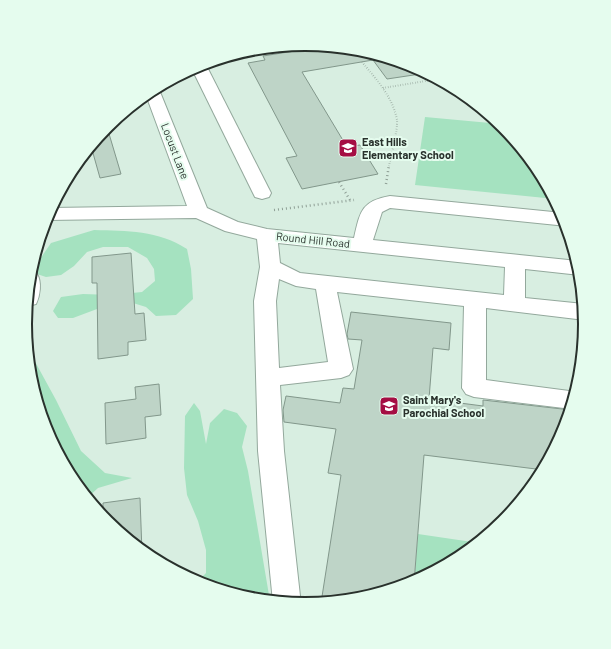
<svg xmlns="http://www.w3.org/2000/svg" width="611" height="649" font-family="Barlow,sans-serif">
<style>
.green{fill:#a5e2c0}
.building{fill:#bed4c7;stroke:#82978b}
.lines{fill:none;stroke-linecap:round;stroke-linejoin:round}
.minor-casing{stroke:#93a89c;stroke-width:2}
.path-far1{stroke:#8e9e95;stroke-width:2;stroke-dasharray:0.5 2;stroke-linecap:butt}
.path{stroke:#8e9e95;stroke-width:2.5;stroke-dasharray:1 3;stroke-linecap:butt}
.minor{fill:#fff;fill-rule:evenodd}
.labels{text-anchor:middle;stroke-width:4;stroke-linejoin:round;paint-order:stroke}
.poi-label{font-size:11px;font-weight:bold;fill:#29312c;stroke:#e5fcee;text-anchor:start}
.street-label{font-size:11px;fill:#29312c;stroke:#e5fcee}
.rim{fill:none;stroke:#29312c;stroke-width:2}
</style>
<rect width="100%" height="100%" fill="#d8eee1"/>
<g class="green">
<polygon points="425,117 501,124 539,169 555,199 415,185"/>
<path d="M94,230C127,231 158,230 187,249L191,269L193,299L176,315L156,316L146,307L133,303L105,306L73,318H58L53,311L61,297L83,294L112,295L142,292L155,281L154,269L147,258L128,247H103L87,252L74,266L61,275L46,277L37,274L38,262L51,243Z"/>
<polygon points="27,347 56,400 81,451 105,473 132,478 98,488 87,498 72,480 46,432 30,379"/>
<polygon points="194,403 200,411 206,444 210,423 224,409 237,413 247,426 242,447 248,471 270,601 251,600 196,583 206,573 206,550 198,521 187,495 184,468 185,416"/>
<polygon points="418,534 479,543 461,558 414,583"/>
</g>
<g class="building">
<polygon points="326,46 360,49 413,65 427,73 387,79 373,60 302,72 347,147 360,145 378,174 302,189 286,158 297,156 248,63 265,60 263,56"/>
<polygon points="107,127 121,174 100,178 91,146"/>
<polygon points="131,253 135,314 144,313 146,340 128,342 128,355 98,359 97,283 92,283 92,257"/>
<polygon points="351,312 451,323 449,350 433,348 429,399 483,406 483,400 571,410 565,432 544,470 424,455 414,583 360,600 321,603 341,475 328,473 336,429 284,422 283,410 286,396 340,403 343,388 354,389 362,340 348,339 347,334"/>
<polygon points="159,384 161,415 145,417 146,438 106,444 105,403 136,399 135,387"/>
<polygon points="140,498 142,552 103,518 103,503"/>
</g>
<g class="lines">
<g class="minor-casing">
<g id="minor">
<polygon points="205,63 271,193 269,197 262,199 255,197 253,193 192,69"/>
<path d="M158,87L207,208L238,222L267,229L354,238C360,212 361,201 390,196L563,213L567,226L390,208L382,212L373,240L578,261L581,270L580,275L525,269V298L584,304L585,320L486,308V380L577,392L572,409L474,397L466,394L462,388L464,306L337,292L353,369L349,375L341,378L280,385L284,451L301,605L273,602L258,451L254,301L260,267L257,239L225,231L196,218L46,220L51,208L187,206L146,95ZM278,243L505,267L504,295L300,273L280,263ZM279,279L296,286L316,289L328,362L279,368L276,301Z"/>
<path d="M30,272L37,274C42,282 40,296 36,304L28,306H27Z"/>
</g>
</g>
<g class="path-far1">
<path d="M362,62C376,79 393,97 397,120C398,130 391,155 389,166"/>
<polyline points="383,88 438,79"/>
</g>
<g class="path">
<polyline points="339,182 350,200"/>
<polyline points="386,184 389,165"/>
<polyline points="274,210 354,200"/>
</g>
<use href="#minor" class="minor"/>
</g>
<defs>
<g id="school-square" transform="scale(1)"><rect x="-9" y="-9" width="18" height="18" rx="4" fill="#a50d43" stroke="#e5fcee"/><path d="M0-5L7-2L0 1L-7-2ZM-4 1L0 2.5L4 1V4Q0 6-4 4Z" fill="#fff"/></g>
</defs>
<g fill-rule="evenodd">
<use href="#school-square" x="348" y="148"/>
<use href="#school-square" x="389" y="406"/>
</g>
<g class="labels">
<g class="poi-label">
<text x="362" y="146">East Hills<tspan x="362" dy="13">Elementary School</tspan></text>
<text x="403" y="404">Saint Mary's<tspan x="403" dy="13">Parochial School</tspan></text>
</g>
<g class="street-label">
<text transform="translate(175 151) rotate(69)" y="4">Locust Lane</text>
<text transform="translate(313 240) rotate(6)" y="4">Round Hill Road</text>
</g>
</g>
<path d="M0 0H611V649H0ZM32 324a273 273 0 1 1 546 0a273 273 0 1 1-546 0Z" fill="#e5fcee" fill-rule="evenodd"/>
<path class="rim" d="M32 324a273 273 0 1 1 546 0a273 273 0 1 1-546 0Z"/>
</svg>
